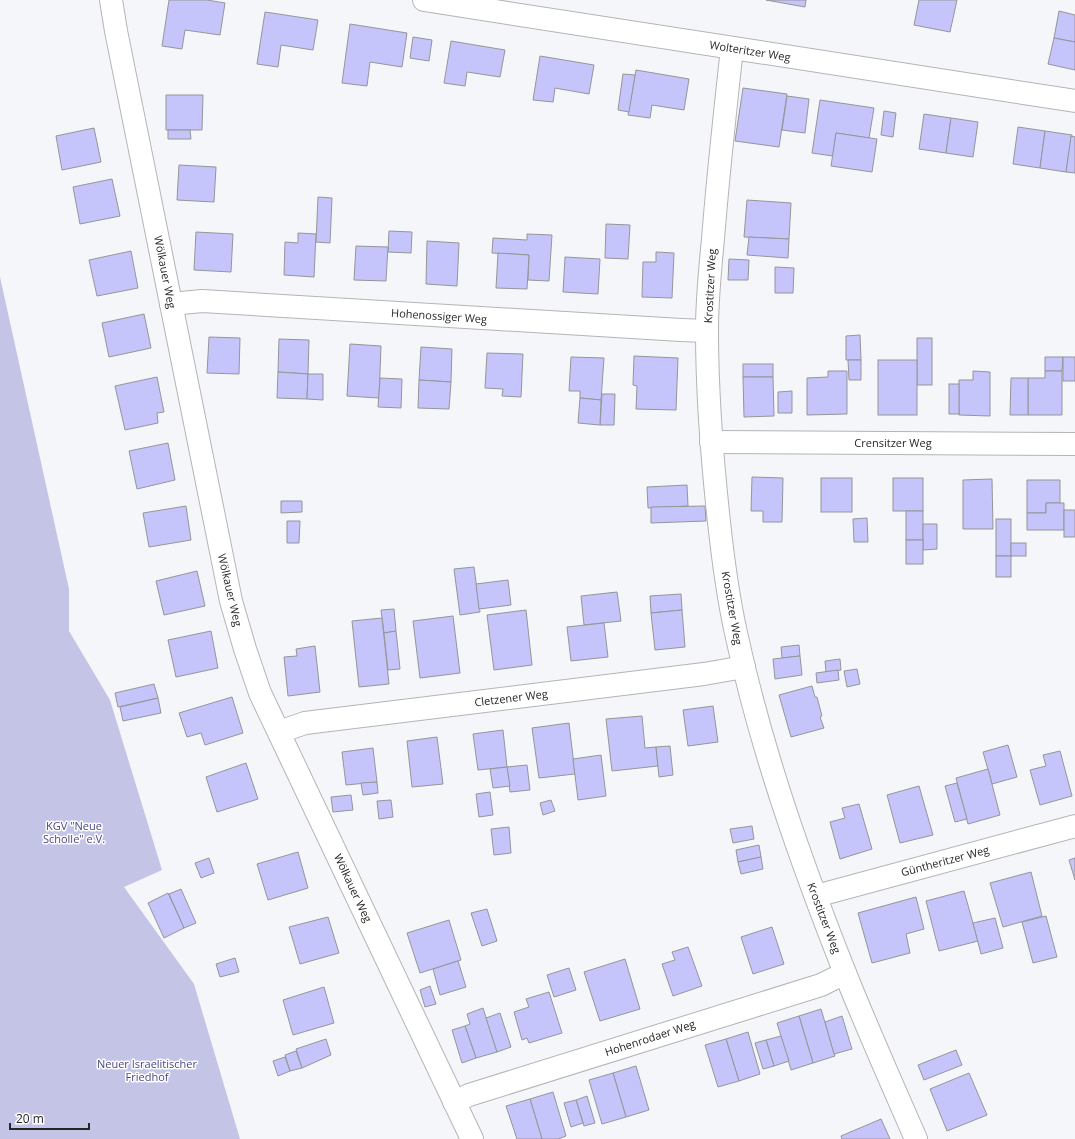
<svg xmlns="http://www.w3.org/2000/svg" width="1075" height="1139" font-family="'Open Sans',sans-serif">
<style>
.green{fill:#c4c4e6}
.building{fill:#c5c5fb;stroke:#959599}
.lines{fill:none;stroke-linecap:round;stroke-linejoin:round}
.street-casing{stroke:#b4b4b8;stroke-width:24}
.street{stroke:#fff;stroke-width:22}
.labels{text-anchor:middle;stroke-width:3;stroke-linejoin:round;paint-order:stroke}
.street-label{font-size:11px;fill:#272728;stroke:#fff}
.park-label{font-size:11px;fill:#4b4687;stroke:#fff}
</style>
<rect width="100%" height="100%" fill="#f5f6fa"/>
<polygon class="green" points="0,277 69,589 69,631 110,700 162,870 124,887 194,984 240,1139 0,1139"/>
<g class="building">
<polygon points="169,0 207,0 225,3 220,35 185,30 182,49 162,46"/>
<polygon points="766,0 806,0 805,7"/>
<polygon points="919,0 957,0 950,32 914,25"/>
<polygon points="1059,11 1075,15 1075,42 1054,38"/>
<polygon points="265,12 318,20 313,50 281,45 278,67 257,64"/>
<polygon points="350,24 407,33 402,67 370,62 367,86 342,83"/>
<polygon points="413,37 432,40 429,61 410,58"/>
<polygon points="1054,38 1075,42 1075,70 1048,64"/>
<polygon points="451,41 505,50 500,77 467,72 465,86 444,83"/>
<polygon points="540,56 594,65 589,94 555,88 553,102 533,100"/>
<polygon points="636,70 689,79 684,110 652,105 650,118 628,115"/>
<polygon points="623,74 635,75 629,112 618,110"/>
<polygon points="743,88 787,94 779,147 735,141"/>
<polygon points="166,95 203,95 202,130 166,130"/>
<polygon points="787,96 809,99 805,133 782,130"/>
<polygon points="820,100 874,108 869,138 836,133 833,156 812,153"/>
<polygon points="884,111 896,113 893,137 881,135"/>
<polygon points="924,114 951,118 946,153 919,149"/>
<polygon points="951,118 978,122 973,157 946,153"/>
<polygon points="1018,127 1045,131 1040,168 1013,164"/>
<polygon points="94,128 101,162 62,170 56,136"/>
<polygon points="168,130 190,130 191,139 168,139"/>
<polygon points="1045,131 1072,135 1066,172 1040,168"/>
<polygon points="836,133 877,139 872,172 831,166"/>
<polygon points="1071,136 1075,137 1075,173 1066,172"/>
<polygon points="179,165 216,167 214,202 177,200"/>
<polygon points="112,179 120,216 80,224 73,187"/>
<polygon points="318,197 332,198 330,243 316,242"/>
<polygon points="747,200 791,203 789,239 744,237"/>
<polygon points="606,224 630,225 628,259 605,258"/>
<polygon points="389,231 412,232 411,253 388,252"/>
<polygon points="196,232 233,234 231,272 194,270"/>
<polygon points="298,233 316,234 314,277 284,275 285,242 298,243"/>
<polygon points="527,234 552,235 549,281 528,280 529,255 492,253 493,238 527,240"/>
<polygon points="749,237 789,239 788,258 747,255"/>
<polygon points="427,241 459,243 457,286 426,284"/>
<polygon points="356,246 388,247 386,281 354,280"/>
<polygon points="131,251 138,288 97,296 89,260"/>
<polygon points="656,252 674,253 672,298 642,297 643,262 656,262"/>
<polygon points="498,253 529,255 527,289 496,288"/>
<polygon points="565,257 600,259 598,294 563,292"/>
<polygon points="729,259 749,260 748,280 728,280"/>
<polygon points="775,267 794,268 793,293 775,293"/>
<polygon points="144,314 151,348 109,357 102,323"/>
<polygon points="860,335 861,360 846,360 846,336"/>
<polygon points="209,337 240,338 239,374 207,373"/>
<rect x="917" y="338" width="15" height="47"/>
<polygon points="279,339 309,340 308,374 278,372"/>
<polygon points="350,344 381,346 379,398 347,396"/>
<polygon points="421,347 452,349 451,382 419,380"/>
<polygon points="487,353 523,354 521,397 502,396 503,389 485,388"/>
<polygon points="634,356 678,358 676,410 636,409 637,386 633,385"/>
<polygon points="571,357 604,358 601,400 580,398 580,391 569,391"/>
<polygon points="1045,357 1063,357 1062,371 1045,371"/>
<rect x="1063" y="357" width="12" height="24"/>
<polygon points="848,360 861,360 861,380 849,380"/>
<rect x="878" y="360" width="39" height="55"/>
<rect x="743" y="364" width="30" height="13"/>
<polygon points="828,371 847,371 847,414 807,415 807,378 828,377"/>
<polygon points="973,371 990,372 990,416 959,415 959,380 973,380"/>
<polygon points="1045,371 1062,371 1062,415 1028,415 1028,378 1045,378"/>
<polygon points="278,372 308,374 307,399 277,398"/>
<polygon points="308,374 323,374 323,400 307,399"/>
<polygon points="157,377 164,412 157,413 158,423 125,430 115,386"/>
<polygon points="743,377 773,377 774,416 744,417"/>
<polygon points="380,378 402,379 401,408 378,407"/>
<polygon points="1011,378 1028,378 1028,415 1010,415"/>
<polygon points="419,380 451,382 449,409 418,408"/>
<rect x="949" y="384" width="10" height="30"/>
<polygon points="792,391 792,413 778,413 778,392"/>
<polygon points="602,394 615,394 614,425 600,425"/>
<polygon points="580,398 601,400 600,425 578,423"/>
<polygon points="168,443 175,480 137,489 129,451"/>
<polygon points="752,477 783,478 782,522 763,522 763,511 751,511"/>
<rect x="821" y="478" width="31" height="34"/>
<rect x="893" y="478" width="30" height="33"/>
<polygon points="992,479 993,529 963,529 963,480"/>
<polygon points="1027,480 1060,480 1060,503 1046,503 1046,513 1027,513"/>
<polygon points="687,485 688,506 648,508 647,487"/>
<polygon points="281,501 302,501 302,512 281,513"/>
<polygon points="1046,503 1064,503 1064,530 1027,530 1027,513 1046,513"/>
<polygon points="186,506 191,540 149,547 143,513"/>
<polygon points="705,506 706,521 651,523 651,507"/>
<rect x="1064" y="510" width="11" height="27"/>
<rect x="906" y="511" width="17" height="29"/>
<polygon points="867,518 868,542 854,542 853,519"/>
<rect x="996" y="519" width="15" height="37"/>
<polygon points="287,521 300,521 299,543 287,543"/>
<polygon points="923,524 937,524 937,549 923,550"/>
<rect x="906" y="540" width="17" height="24"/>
<rect x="1011" y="543" width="15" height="13"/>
<rect x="996" y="556" width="15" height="21"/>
<polygon points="474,567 480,612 460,615 454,569"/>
<polygon points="197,571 205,606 164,615 156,581"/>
<polygon points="508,580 511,605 479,609 476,584"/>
<polygon points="617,592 621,621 584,625 581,596"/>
<polygon points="681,594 682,610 651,613 650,596"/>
<polygon points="394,609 396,631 384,633 381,610"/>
<polygon points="526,610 532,665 494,670 487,615"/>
<polygon points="682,610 685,647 655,650 651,613"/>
<polygon points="453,616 460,673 420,678 413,621"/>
<polygon points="382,618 389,684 359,687 352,621"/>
<polygon points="604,623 608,657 571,661 567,627"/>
<polygon points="211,631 218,668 176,677 168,640"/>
<polygon points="396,631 400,669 388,670 384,633"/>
<polygon points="799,645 800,656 782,658 781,647"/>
<polygon points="315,646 320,692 288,696 284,657 297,656 296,649"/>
<polygon points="800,656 802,675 775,679 773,659"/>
<polygon points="840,659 841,670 826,672 825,661"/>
<polygon points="857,669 860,684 847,687 844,671"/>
<polygon points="838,670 839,680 817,683 816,673"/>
<polygon points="154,684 158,698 118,707 115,693"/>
<polygon points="812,686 815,697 817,697 822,716 820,717 824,728 791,737 779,695"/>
<polygon points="232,697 243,733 205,745 201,733 187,737 179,713"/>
<polygon points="158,698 161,713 123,721 120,707"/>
<polygon points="713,706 718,742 688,746 683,710"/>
<polygon points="642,716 645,748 656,747 658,766 612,771 606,719"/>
<polygon points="569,723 575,774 539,778 532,728"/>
<polygon points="503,730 507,767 478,770 473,734"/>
<polygon points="437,737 443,784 412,787 407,741"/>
<polygon points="1008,745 1017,777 992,784 983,752"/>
<polygon points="670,746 673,775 659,777 656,747"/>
<polygon points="373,748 377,782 346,785 342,752"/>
<polygon points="1060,751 1072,796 1040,805 1030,770 1046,766 1043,755"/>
<polygon points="601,755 606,796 578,800 573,759"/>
<polygon points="246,763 258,799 217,812 206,777"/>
<polygon points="527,765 530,790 510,792 507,767"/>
<polygon points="507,767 510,786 493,788 490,769"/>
<polygon points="988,769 1000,815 968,824 956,778"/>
<polygon points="377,782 378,793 363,795 361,783"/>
<polygon points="957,783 967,819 955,822 945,786"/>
<polygon points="919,786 933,835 900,843 887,795"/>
<polygon points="490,792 493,815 479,817 476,794"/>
<polygon points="351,795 353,810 333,812 331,797"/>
<polygon points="391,800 393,817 379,819 377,801"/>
<polygon points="551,800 555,811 543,815 540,803"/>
<polygon points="859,804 872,849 840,859 830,822 845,818 842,808"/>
<polygon points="752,826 754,839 733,843 730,829"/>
<polygon points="509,827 511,853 494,855 491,829"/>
<polygon points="759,845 761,857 738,862 736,850"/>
<polygon points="298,852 308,888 268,900 257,864"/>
<polygon points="761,857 763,869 741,874 738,862"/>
<polygon points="209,858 214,873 201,878 195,863"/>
<polygon points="1075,858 1075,880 1069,860"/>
<polygon points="1031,872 1042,916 1003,927 990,883"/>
<polygon points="181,889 196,923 184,928 169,894"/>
<polygon points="964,891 978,941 939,951 926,901"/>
<polygon points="168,893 184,928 164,938 148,903"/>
<polygon points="916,897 924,929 906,934 910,953 872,963 858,913"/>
<polygon points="487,909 497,941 482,946 471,913"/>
<polygon points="1046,916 1057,957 1033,963 1022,922"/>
<polygon points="328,917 339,953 300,964 289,927"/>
<polygon points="995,918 1003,948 981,954 973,923"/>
<polygon points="449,920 461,960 420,973 407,933"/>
<polygon points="772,927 784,964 753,974 741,937"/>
<polygon points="688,947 702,986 673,996 662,964 675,960 672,952"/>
<polygon points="235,958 239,972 220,977 216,964"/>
<polygon points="625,959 640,1009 600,1021 584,972"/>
<polygon points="458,961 466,987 440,995 433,969"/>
<polygon points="569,968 576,990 554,997 547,975"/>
<polygon points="430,986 436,1004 425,1007 420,990"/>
<polygon points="324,987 334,1023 293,1035 283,1000"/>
<polygon points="549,992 562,1033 529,1043 527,1038 522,1040 514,1012 529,1007 526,999"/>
<polygon points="483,1008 497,1052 476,1058 465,1026 470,1024 467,1014"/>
<polygon points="821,1009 835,1056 813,1063 799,1016"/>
<polygon points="500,1013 511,1047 497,1052 486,1018"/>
<polygon points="799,1016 813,1063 791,1070 777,1023"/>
<polygon points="842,1016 852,1049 834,1054 825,1022"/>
<polygon points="465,1026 476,1058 462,1063 452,1030"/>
<polygon points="748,1032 760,1074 739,1081 726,1039"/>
<polygon points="781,1036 789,1061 774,1066 766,1040"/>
<polygon points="326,1039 331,1055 302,1068 296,1049"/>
<polygon points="726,1039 739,1081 718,1087 705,1045"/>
<polygon points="766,1040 774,1066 763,1069 755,1043"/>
<polygon points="956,1050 962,1065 924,1080 918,1065"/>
<polygon points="296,1051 302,1068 290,1071 285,1055"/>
<polygon points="285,1057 290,1071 278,1076 273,1061"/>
<polygon points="636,1066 649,1110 626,1117 613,1073"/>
<polygon points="613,1073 626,1117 602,1124 589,1080"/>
<polygon points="969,1073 987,1115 947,1131 930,1089"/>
<polygon points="553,1092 566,1136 558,1139 542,1139 530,1099"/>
<polygon points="587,1096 595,1123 584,1126 576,1100"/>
<polygon points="530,1099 542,1139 517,1139 506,1106"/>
<polygon points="576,1100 583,1123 571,1127 564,1103"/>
<polygon points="881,1119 890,1139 842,1139 841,1136"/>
</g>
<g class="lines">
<g class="street-casing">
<g id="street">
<polyline points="111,0 116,31 231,601 245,649 260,693 472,1139"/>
<polyline points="424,0 1075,101"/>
<path d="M732,48C725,112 718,175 713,239C710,269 707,299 707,330C707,394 712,458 719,522C723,559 728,597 736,633C761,749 801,862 845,973C867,1028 892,1084 916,1139"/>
<polyline points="171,304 202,301 681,330 707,331"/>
<polyline points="711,442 1075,444"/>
<polyline points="279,732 305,723 704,674 744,667"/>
<polyline points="816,896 1075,826"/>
<polyline points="454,1102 469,1095 821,985 845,973"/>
</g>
</g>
<use href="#street" class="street"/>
</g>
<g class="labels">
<g class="street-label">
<text transform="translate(750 51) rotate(9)" y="4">Wolteritzer Weg</text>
<text transform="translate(165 272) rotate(79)" y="4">Wölkauer Weg</text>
<text transform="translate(710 286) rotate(-87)" y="4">Krostitzer Weg</text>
<text transform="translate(439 316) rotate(4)" y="4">Hohenossiger Weg</text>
<text x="893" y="447">Crensitzer Weg</text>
<text transform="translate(230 590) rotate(77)" y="4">Wölkauer Weg</text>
<text transform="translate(732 608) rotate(80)" y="4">Krostitzer Weg</text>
<text transform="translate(511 698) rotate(-7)" y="4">Cletzener Weg</text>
<text transform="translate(945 861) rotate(-15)" y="4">Güntheritzer Weg</text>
<text transform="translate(353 888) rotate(65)" y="4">Wölkauer Weg</text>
<text transform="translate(824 918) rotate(69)" y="4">Krostitzer Weg</text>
<text transform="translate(650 1038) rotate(-18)" y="4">Hohenrodaer Weg</text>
</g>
<g class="park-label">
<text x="74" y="830">KGV "Neue<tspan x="74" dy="13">Scholle" e.V.</tspan></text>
<text x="147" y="1068">Neuer Israelitischer<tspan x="147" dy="13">Friedhof</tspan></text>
</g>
</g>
<path d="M10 1123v6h79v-6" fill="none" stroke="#272728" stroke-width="2"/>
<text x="16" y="1123" font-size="12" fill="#272728" stroke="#ffffff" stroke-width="3" paint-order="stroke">20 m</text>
</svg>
